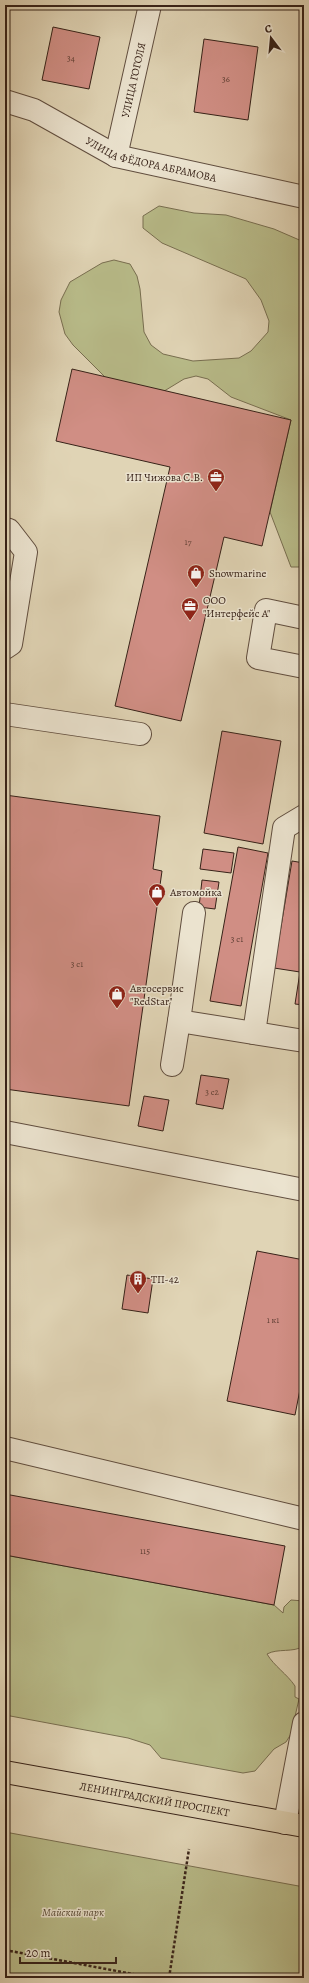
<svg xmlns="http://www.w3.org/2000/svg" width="309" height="1983" font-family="Alegreya,serif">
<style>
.green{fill:#b8bb89;stroke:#786e50}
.building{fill:#d08e84;stroke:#372218}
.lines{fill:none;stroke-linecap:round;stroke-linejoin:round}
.minor-casing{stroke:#614e3f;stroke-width:24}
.major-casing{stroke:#372218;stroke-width:24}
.path{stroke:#372218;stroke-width:2.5;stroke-dasharray:3 2;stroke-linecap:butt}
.minor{stroke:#ebe3cf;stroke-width:22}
.major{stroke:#e0d4b5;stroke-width:22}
.labels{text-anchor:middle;stroke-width:3;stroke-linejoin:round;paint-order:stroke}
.number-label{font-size:9px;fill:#5d3d33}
.street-label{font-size:11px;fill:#372218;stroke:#ebe3cf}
.poi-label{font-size:11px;fill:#372218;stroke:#ebe3cf;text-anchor:start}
.park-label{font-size:11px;font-style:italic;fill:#574834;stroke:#ebe3cf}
</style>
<rect width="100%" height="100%" fill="#e0d4b5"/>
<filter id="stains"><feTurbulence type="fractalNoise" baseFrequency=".005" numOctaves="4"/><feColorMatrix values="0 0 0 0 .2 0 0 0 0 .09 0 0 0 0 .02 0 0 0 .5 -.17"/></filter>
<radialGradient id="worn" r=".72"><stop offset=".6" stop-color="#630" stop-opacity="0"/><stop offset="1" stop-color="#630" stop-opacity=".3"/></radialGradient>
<g class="green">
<polygon points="159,206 194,213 226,215 274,229 304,242 304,567 291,567 270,512 291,420 231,397 208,379 196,376 184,379 161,393 107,379 73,345 65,334 59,312 61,300 70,282 102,263 114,260 130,264 137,276 140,289 144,332 151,345 163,354 193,361 239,358 251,351 268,332 269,321 261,300 246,279 162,243 143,228 143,216"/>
<path d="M5,1555L274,1605L283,1613L284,1607L291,1600L304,1601V1646C293,1653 278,1648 267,1654C274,1666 287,1674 295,1686V1697L299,1699L291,1734L286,1742L274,1749L255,1771L243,1773L161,1758L150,1745L128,1738L5,1715Z"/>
<polygon points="5,1832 304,1887 304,1978 5,1978"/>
</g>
<g class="building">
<polygon points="53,27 100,37 89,89 42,80"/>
<polygon points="204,39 258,47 248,120 194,112"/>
<polygon points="72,369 291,420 262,546 224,537 181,721 115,706 170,467 56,441"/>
<polygon points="222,731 281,741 263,844 204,833"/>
<polygon points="5,795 160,816 153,869 162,871 129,1106 5,1089"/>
<polygon points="238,847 268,853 241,1006 210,1001"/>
<polygon points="203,849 234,853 231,873 200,869"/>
<polygon points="292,861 304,863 304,1005 295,1004 300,972 274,968"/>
<polygon points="202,880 219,882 215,909 199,907"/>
<polygon points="201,1075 229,1079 223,1109 196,1104"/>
<polygon points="144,1096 169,1100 163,1131 138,1126"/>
<polygon points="257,1251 304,1260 304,1369 295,1415 227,1401"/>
<polygon points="127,1275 153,1279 148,1313 122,1309"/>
<polygon points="5,1494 285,1546 274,1605 5,1555"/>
</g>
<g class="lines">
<g class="minor-casing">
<g id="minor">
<path id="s1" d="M5,101L34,110L116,156L304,197"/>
<path id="s2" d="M116,156L150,5"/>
<polyline points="5,529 9,530 26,552 11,644 5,648"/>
<polyline points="304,618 266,610 258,658 304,667"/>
<polyline points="5,714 140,734"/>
<polyline points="194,913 179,1021 304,1041"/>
<polyline points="254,1033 284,828 304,816"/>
<polyline points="172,1065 179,1021"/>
<polyline points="5,1132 304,1190"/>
<polyline points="5,1448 304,1519"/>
<polyline points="285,1823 304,1723"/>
</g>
</g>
<g class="major-casing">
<g id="major">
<path id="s3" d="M5,1772L304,1826"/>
</g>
</g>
<g class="path">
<polyline points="5,1950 154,1978"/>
<polyline points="169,1978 189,1849"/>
</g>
<use href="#minor" class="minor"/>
<use href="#major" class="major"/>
</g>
<defs>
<g id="office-pin" transform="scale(0.9)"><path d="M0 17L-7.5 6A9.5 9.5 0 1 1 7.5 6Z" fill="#8f2418" stroke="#ebe3cf"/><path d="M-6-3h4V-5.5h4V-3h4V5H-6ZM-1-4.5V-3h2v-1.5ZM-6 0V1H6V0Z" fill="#fff"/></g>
<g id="shop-pin" transform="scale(0.9)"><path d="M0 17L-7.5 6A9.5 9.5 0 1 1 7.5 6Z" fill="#8f2418" stroke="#ebe3cf"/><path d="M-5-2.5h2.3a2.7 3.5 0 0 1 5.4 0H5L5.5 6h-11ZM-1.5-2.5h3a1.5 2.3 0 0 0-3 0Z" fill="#fff"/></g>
<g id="building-pin" transform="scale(0.9)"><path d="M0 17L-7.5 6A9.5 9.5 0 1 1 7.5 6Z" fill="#8f2418" stroke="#ebe3cf"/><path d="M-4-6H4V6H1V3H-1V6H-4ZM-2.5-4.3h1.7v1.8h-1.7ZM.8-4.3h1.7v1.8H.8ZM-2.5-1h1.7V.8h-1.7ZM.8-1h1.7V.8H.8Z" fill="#fff"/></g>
</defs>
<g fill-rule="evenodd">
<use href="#office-pin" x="216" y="477"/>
<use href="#shop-pin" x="196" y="573"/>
<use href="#office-pin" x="190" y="606"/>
<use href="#shop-pin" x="157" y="892"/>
<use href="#shop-pin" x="117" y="994"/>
<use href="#building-pin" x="138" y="1279"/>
</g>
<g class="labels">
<g class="number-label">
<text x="71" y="61">34</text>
<text x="226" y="82">36</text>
<text x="188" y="545">17</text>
<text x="237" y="942">3 с1</text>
<text x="77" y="967">3 с1</text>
<text x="212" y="1095">3 с2</text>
<text x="273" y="1323">1 к1</text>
<text x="145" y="1554">115</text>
</g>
<g class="street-label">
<text dy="4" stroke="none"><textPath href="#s2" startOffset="78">УЛИЦА ГОГОЛЯ</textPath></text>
<text dy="4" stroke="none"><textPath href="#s1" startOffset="159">УЛИЦА ФЁДОРА АБРАМОВА</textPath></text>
<text dy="4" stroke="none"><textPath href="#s3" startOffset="152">ЛЕНИНГРАДСКИЙ ПРОСПЕКТ</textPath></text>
</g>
<g class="poi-label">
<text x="203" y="481" text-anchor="end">ИП Чижова С.В.</text>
<text x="209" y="577">Snowmarine</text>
<text x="203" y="604">ООО<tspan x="203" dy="13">"Интерфейс А"</tspan></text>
<text x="170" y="896">Автомойка</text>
<text x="130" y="992">Автосервис<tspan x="130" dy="13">"RedStar"</tspan></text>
<text x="151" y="1283">ТП-42</text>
</g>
<g class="park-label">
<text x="73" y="1916">Майский парк</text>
</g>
</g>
<rect width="309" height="1983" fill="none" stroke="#e0d4b5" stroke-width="20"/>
<rect x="6" y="6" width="297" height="1971" fill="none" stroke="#372218" stroke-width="2"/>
<rect x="10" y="10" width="289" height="1963" fill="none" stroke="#372218"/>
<g transform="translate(271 38) rotate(344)" stroke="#ebe3cf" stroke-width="3" paint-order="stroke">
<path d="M0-3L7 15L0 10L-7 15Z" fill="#372218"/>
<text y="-6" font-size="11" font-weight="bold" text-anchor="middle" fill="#372218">С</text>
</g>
<path d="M20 1957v6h96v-6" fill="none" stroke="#372218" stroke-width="2"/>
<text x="26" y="1957" font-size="12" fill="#372218" stroke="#ebe3cf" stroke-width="3" paint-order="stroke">20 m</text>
<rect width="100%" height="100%" filter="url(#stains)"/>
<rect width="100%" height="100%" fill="url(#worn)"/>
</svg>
